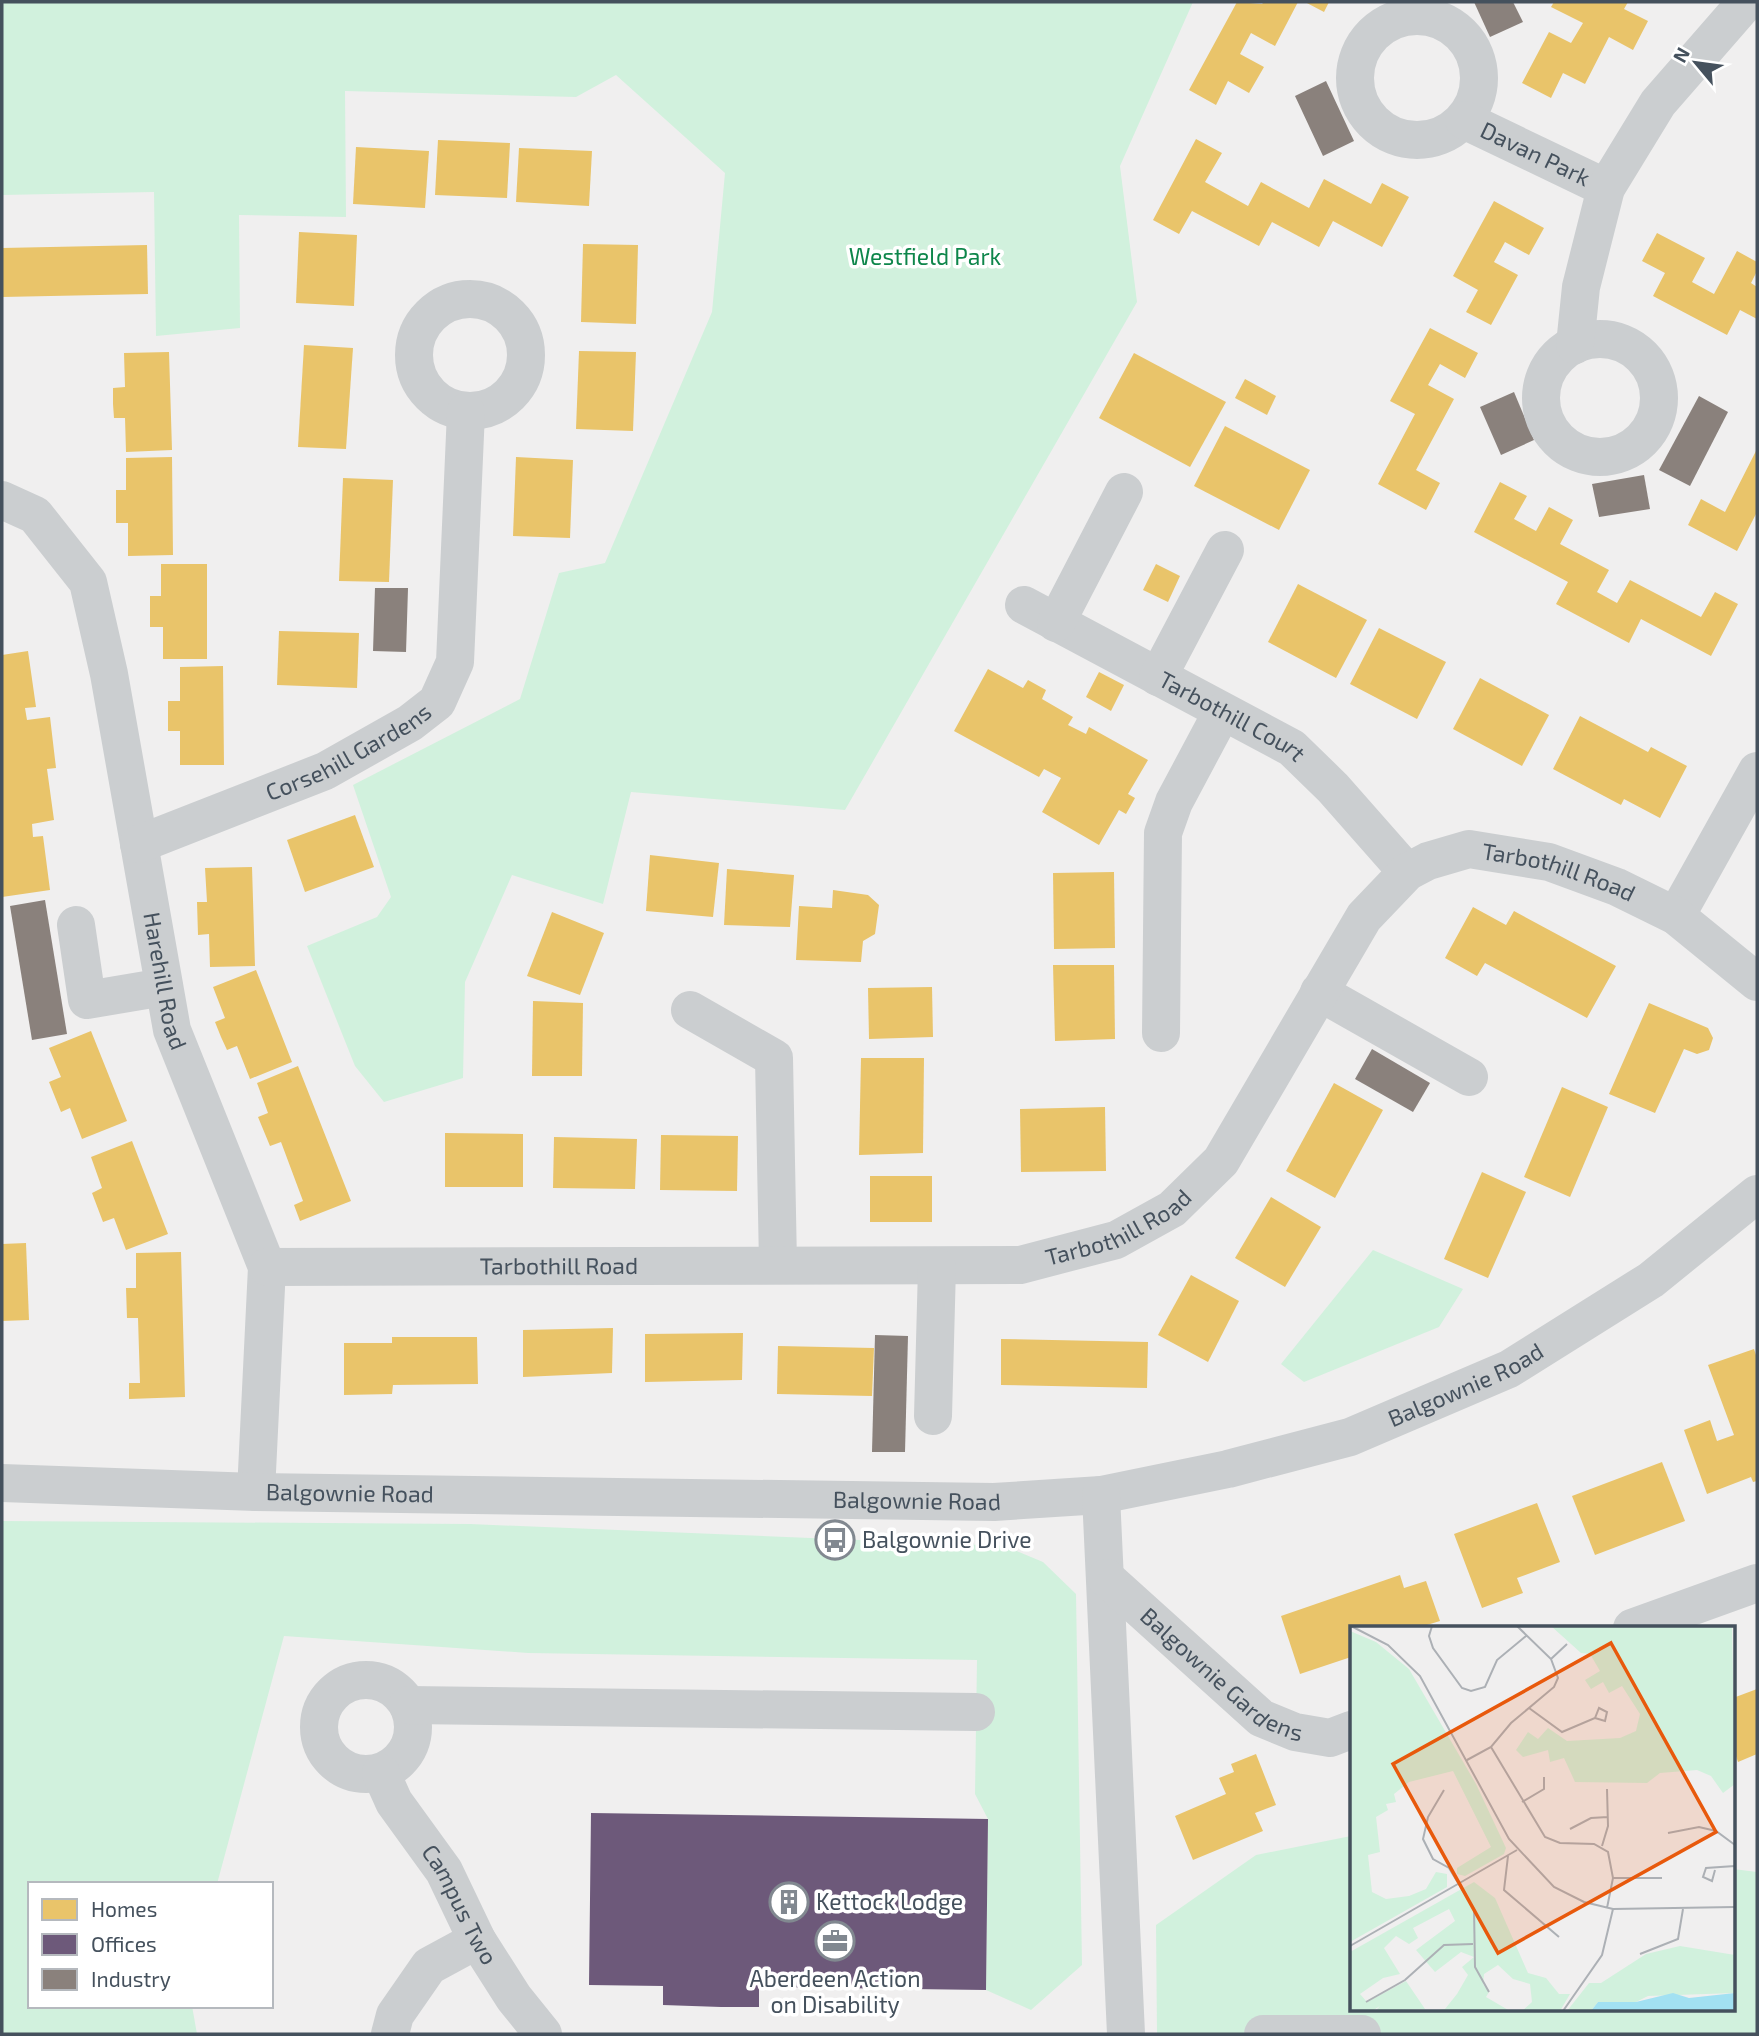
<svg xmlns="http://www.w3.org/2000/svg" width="1759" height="2036" font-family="'Exo 2',sans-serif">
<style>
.green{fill:#d1f1dd}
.homes{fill:#e9c46a}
.offices{fill:#6d597a}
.industry{fill:#8a817c}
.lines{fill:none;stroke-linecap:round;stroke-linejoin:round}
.minor{stroke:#cbced0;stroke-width:38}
.labels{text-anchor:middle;stroke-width:7;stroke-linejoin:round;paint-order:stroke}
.street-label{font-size:23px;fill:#45515d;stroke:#fff}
.park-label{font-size:23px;fill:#0e864b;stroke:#fff}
.poi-label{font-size:23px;fill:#45515d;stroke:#fff;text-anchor:start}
.inset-road{fill:none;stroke:#acb0b5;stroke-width:2}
.view{fill:#e8590c;fill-opacity:0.15;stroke:#e8590c;stroke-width:3.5}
.inset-edge{fill:none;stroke:#45515d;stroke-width:3.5}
</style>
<rect width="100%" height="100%" fill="#f0efef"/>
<g class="green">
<polygon points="2,2 1193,2 1120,166 1137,302 845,810 631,792 603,904 512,875 465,982 463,1078 384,1102 355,1066 307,946 377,917 391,897 353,785 520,699 559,573 605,563 712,312 725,173 616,75 576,97 345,91 346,217 239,215 240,328 156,336 154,192 2,195"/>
<polygon points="1373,1250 1463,1289 1439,1327 1304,1382 1281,1364"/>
<polygon points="2,1521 470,1524 1005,1546 1043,1562 1076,1594 1082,1965 1031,2010 986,1990 988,1819 975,1794 977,1660 528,1653 284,1636 217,1884 30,1884 30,2006 192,2006 197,2034 2,2034"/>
<polygon points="1351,1836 1351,2010 1733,2010 1733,1869 1757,1872 1757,2034 1157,2034 1156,1925 1256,1855"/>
</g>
<g class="homes">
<polygon points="1237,2 1262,4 1264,2 1298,2 1275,46 1251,33 1240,54 1264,67 1249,93 1228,81 1216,105 1189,90"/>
<polygon points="1305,2 1329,2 1324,12"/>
<polygon points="1554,2 1628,2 1624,9 1648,21 1633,50 1609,37 1585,84 1563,73 1551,98 1522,83 1549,32 1571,43 1583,23 1551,7"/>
<polygon points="1196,139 1222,153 1205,182 1248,206 1261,182 1309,208 1324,179 1371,204 1382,183 1409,197 1382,247 1333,221 1319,247 1272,222 1259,246 1192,211 1179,234 1153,220"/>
<polygon points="438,140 510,143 507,198 435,195"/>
<polygon points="356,147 429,151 425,208 353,204"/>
<polygon points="519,148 592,151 589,206 516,202"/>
<polygon points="1494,201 1544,228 1529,255 1505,242 1494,262 1518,275 1491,325 1466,312 1478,290 1453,276"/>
<polygon points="299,232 357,235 354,306 296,303"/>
<polygon points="1657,233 1705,258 1692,282 1714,294 1737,251 1757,262 1757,271 1751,283 1757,287 1757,319 1740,310 1727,335 1653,296 1665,273 1642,261"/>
<polygon points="583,244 638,245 636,324 581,322"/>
<polygon points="147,245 148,294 2,297 2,248"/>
<polygon points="1430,328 1478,353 1465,378 1440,364 1428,385 1454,399 1416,470 1440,483 1426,510 1378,484 1415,414 1390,401"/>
<polygon points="304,345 353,348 346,449 298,447"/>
<polygon points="579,351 636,352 633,431 576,429"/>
<polygon points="169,352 172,450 126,452 125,418 114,418 113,404 113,388 125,387 124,353"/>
<polygon points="1134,353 1226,402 1190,467 1099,418"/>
<polygon points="1245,379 1276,396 1267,415 1235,398"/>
<polygon points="1225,426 1310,470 1279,530 1194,486"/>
<polygon points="1757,449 1757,512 1737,551 1688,525 1701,499 1725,512"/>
<polygon points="172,457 173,555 128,556 128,523 116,523 116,490 126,490 126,458"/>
<polygon points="516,457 573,460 570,538 513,536"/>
<polygon points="343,478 393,480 389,582 339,581"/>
<polygon points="1500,482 1527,496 1514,519 1536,531 1549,507 1573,520 1560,544 1609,570 1597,592 1617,603 1630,580 1701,617 1715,592 1738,604 1711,656 1641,619 1629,643 1556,604 1568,582 1474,532"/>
<polygon points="161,564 207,564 207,659 163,659 163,627 150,627 150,596 161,596"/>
<polygon points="1156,564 1180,576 1168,602 1143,590"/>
<polygon points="1298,584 1367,620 1336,678 1268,642"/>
<polygon points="1379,628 1446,662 1417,719 1350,684"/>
<polygon points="279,631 359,633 357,688 277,685"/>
<polygon points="28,651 36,707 25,708 27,720 50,717 56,768 47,769 54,820 32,824 33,837 43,836 50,890 2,897 2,655"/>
<polygon points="223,666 224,765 180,765 180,731 168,731 168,701 180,701 180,667"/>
<polygon points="988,669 1023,688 1028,680 1046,690 1042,699 1073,717 1068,725 1086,734 1089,727 1148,760 1128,794 1135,798 1126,814 1119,810 1099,845 1042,812 1061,778 1044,769 1039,777 954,731"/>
<polygon points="1099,672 1124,685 1111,711 1086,697"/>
<polygon points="1480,678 1549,715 1522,766 1453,729"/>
<polygon points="1580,716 1648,752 1651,747 1687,766 1660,818 1624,799 1621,805 1553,769"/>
<polygon points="355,815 374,867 305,892 287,840"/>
<polygon points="650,855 719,863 713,917 646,911"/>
<polygon points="252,867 255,966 210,967 209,934 198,935 197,902 207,902 205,868"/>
<polygon points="727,869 794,875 790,927 724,925"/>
<polygon points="1114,872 1115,948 1054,949 1053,873"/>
<polygon points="833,890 868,895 879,905 875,934 863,941 861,962 796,960 799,906 832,908"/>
<polygon points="1473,907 1506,925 1514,911 1616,966 1587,1018 1485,963 1477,976 1445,958"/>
<polygon points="552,912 604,933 580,995 527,976"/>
<polygon points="1053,965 1114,965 1115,1039 1055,1041"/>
<polygon points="256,970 292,1062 250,1079 237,1046 227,1050 221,1037 215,1022 225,1018 213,987"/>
<polygon points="932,987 933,1037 869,1039 868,988"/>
<polygon points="533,1001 583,1003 582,1076 532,1076"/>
<polygon points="1649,1003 1708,1028 1713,1038 1709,1050 1697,1054 1684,1049 1655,1113 1609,1094"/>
<polygon points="91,1031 127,1121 82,1139 70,1108 61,1112 49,1082 61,1077 49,1048"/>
<polygon points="861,1058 924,1058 923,1153 859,1155"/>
<polygon points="298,1066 351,1201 300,1221 294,1205 303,1201 281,1142 270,1146 258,1117 268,1113 257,1083"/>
<polygon points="1334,1083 1383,1110 1335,1198 1286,1171"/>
<polygon points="1562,1087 1608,1107 1570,1197 1524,1177"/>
<polygon points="1105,1107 1106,1171 1021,1172 1020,1109"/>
<polygon points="445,1133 523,1134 523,1187 445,1187"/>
<polygon points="661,1135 738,1136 737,1191 660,1190"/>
<polygon points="554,1137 637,1139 635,1189 553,1188"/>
<polygon points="132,1141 168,1234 126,1250 114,1218 103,1222 92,1193 102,1188 91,1157"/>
<polygon points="1482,1172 1526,1192 1488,1278 1444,1259"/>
<rect x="870" y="1176" width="62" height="46"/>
<polygon points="1271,1197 1321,1227 1285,1287 1235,1258"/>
<polygon points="26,1243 29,1320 2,1321 2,1244"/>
<polygon points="181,1252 185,1397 129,1399 129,1383 140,1383 138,1318 127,1318 126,1288 136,1288 136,1253"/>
<polygon points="1191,1275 1239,1301 1208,1362 1158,1335"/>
<polygon points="613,1328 612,1373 523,1377 523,1330"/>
<polygon points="743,1333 742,1380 645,1382 645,1334"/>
<polygon points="392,1337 477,1337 478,1384 393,1385 392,1394 344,1395 344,1343 392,1343"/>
<polygon points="1001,1339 1148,1342 1147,1388 1001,1385"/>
<polygon points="778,1346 874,1348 872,1396 777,1394"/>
<polygon points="1754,1349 1757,1358 1757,1481 1753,1482 1751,1477 1707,1494 1684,1430 1710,1420 1717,1441 1734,1435 1708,1365"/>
<polygon points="1662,1462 1685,1521 1595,1555 1572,1496"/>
<polygon points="1537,1503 1560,1562 1517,1578 1523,1593 1482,1608 1454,1534"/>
<polygon points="1400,1575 1404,1588 1426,1581 1440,1621 1417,1628 1351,1628 1351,1657 1300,1674 1281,1616"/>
<polygon points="1757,1689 1757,1754 1738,1762 1733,1747 1733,1698"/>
<polygon points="1256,1754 1276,1805 1255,1813 1263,1831 1193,1860 1175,1816 1226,1794 1219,1778 1234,1772 1231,1764"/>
</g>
<polygon class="offices" points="591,1813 988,1819 986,1990 759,1987 759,2007 721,2007 663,2005 663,1986 589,1985"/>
<g class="industry">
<polygon points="1474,2 1513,2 1523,22 1490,37"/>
<polygon points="1326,81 1354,141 1323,156 1295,96"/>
<polygon points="1514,392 1534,440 1501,455 1480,407"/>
<polygon points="1699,396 1728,412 1690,486 1659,470"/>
<polygon points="1644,475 1650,509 1599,517 1592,484"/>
<polygon points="375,588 408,588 406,652 373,651"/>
<polygon points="45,900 67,1034 32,1040 10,906"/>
<polygon points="1372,1049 1430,1083 1413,1112 1355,1079"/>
<polygon points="875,1335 908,1336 905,1452 872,1452"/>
</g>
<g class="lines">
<g class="minor">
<circle cx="1417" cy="78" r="62"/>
<path id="s1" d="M1464,120L1606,188"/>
<circle cx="470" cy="355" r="56"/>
<circle cx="1600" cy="398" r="59"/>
<polyline points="1575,345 1581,287 1606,188 1658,103 1746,2"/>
<path id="s2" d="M2,500L35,515L88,582L109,674L172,1030L267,1267L256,1492"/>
<path id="s3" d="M1024,605L1292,748L1333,788L1407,872"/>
<polyline points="1056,623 1124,492"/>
<polyline points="1158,677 1225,550"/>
<path id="s4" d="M139,844L325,771L410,723L437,702L455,662L466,412"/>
<polyline points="1676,916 1757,771"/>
<polyline points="76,925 87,1000 164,987"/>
<polyline points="1319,992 1469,1077"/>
<polyline points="690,1010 774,1058 778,1264"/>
<polyline points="1161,1033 1163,833 1174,802 1222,712"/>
<path id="s5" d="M267,1267L1020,1265L1116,1240L1172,1209L1221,1161L1364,917L1407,872L1428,861L1469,849L1549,862L1617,887L1676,916L1757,982"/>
<polyline points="933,1416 937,1267"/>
<path id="s6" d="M2,1483L256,1492L994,1502L1101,1495L1228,1469L1350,1437L1509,1369L1651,1280L1757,1194"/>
<polyline points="1101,1495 1126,2034"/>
<path id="s7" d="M1106,1578L1261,1718L1295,1732L1330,1738L1351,1730"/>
<polyline points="1632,1628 1757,1583"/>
<circle cx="366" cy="1727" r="47"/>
<polyline points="408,1705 976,1712"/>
<path id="s8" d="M381,1773L394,1802L444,1871L477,1940L514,1998L543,2034"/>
<polyline points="390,2034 395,2015 429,1966 477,1940"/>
<polyline points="1263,2034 1362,2034"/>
</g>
</g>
<defs>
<g id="bus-ring" transform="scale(2.0125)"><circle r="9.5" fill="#fff" stroke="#818890" stroke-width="1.5"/><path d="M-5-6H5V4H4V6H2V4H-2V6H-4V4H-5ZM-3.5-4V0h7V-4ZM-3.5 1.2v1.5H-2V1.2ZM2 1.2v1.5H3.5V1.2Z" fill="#818890"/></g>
<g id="building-ring" transform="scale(2.0125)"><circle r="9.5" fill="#fff" stroke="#818890" stroke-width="1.5"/><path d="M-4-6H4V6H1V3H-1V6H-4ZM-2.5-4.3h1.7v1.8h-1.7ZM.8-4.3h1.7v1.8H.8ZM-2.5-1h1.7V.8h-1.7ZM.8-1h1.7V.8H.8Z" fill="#818890"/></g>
<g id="office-ring" transform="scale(2.0125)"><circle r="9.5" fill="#fff" stroke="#818890" stroke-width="1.5"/><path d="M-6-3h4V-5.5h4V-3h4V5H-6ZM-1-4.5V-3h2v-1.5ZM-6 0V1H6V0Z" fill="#818890"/></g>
</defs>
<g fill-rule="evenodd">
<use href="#bus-ring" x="835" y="1540"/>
<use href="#building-ring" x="789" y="1902"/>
<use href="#office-ring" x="835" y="1941"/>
</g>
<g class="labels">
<g class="street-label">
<text dy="8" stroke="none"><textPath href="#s1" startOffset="79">Davan Park</textPath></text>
<text dy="8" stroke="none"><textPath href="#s3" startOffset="236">Tarbothill Court</textPath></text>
<text dy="8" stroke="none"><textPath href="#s4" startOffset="229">Corsehill Gardens</textPath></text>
<text dy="8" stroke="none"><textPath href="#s5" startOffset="1489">Tarbothill Road</textPath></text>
<text dy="8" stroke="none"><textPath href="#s2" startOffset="528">Harehill Road</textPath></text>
<text dy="8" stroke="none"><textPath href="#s5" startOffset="859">Tarbothill Road</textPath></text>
<text dy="8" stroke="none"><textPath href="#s5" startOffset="292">Tarbothill Road</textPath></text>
<text dy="8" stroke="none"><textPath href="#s6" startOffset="1482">Balgownie Road</textPath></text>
<text dy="8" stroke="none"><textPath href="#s6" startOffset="348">Balgownie Road</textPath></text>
<text dy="8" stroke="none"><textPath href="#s6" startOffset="915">Balgownie Road</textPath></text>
<text dy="8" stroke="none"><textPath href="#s7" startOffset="152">Balgownie Gardens</textPath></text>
<text dy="8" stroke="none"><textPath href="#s8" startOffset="154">Campus Two</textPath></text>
</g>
<g class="park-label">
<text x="925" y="265">Westfield Park</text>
</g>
<g class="poi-label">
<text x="862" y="1548">Balgownie Drive</text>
<text x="816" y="1910">Kettock Lodge</text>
<text x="835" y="1987" text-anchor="middle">Aberdeen Action<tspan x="835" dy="26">on Disability</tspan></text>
</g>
</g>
<g transform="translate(1350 1626)">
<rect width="385" height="385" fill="#f0efef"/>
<path d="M201,0H382L385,158L373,167L361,150L347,144L310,147L297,157L225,156L214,132L200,136L198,124L173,131L166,124L178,106L188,113L198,102L217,115L270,112L286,105L290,88L272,60L259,67L253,56L241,63L235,54L250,45L240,28L231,27ZM0,5L26,16L59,43L126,158L156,222L154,228L115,250L107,248V242L141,221L103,145L59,156L44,168L46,176L36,178L38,184L26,191L30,226L18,229L22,266L36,273L59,270L76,263L86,246L97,248V261L0,316ZM124,256L145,272L178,347L196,352L209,368H220L210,385H172L182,376L180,358L163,353L148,339L134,348L133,358L139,366L136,371L160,385H84L95,383L107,368L118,349L112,341L124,331L111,326L85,346L66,324L105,295L99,283L63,302L68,312L59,318L46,310L34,322L50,348L33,352L10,368L17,376L56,355L75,383L25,385L30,380L22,385H0V326ZM330,320L385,329V367L298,370L286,376H248L241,385H217L239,357H251L296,328Z" fill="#d1f1dd"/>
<path d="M323,367L339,372L385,367V385H241L248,376H286Z" fill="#a2e1f2"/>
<path class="inset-road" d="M1,0L38,19L70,50L159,213L204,261L234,276L263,283L385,281M82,0L79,10L83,22L112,62L121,65L135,61L147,34L176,10M201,33L217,18M179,82L212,106L245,92L249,82L257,86L255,95L245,92M141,121L195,211L210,217L244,218L258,226L263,252L257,282M117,134L141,121L161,97L204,61L208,52L201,33L167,0M94,164L78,191L73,213L83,233L99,242L124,283L125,341L139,366M172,176L194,163V151M220,203L241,192L258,191M318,207L349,201L366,205L385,219M252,220L258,200L257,163M158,230L154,264L209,311M365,244L362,255L353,251L356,242L385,240M263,252H312M0,320L167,224M290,328L328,313L333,283M16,376L55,354L94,319L123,318M213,385L252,329L263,283"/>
<path class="view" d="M261,17L366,206L148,327L43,138Z"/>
<rect width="385" height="385" class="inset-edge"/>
</g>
<rect width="1759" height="2036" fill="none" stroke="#45515d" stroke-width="7"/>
<rect x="28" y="1882" width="245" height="126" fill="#ffffff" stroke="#b5b9be" stroke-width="2"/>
<rect x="42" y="1899" width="35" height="21" fill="#e9c46a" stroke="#b5b9be" stroke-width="2"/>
<text x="91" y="1917" font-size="21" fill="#45515d">Homes</text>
<rect x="42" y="1934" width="35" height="21" fill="#6d597a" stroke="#b5b9be" stroke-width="2"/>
<text x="91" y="1952" font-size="21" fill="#45515d">Offices</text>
<rect x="42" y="1969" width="35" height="21" fill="#8a817c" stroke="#b5b9be" stroke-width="2"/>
<text x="91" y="1987" font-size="21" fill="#45515d">Industry</text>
<g transform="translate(1696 63) rotate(299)" stroke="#ffffff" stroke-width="5" paint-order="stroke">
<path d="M0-5L12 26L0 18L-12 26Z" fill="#45515d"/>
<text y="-10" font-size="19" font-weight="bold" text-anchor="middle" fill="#45515d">N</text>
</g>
</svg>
